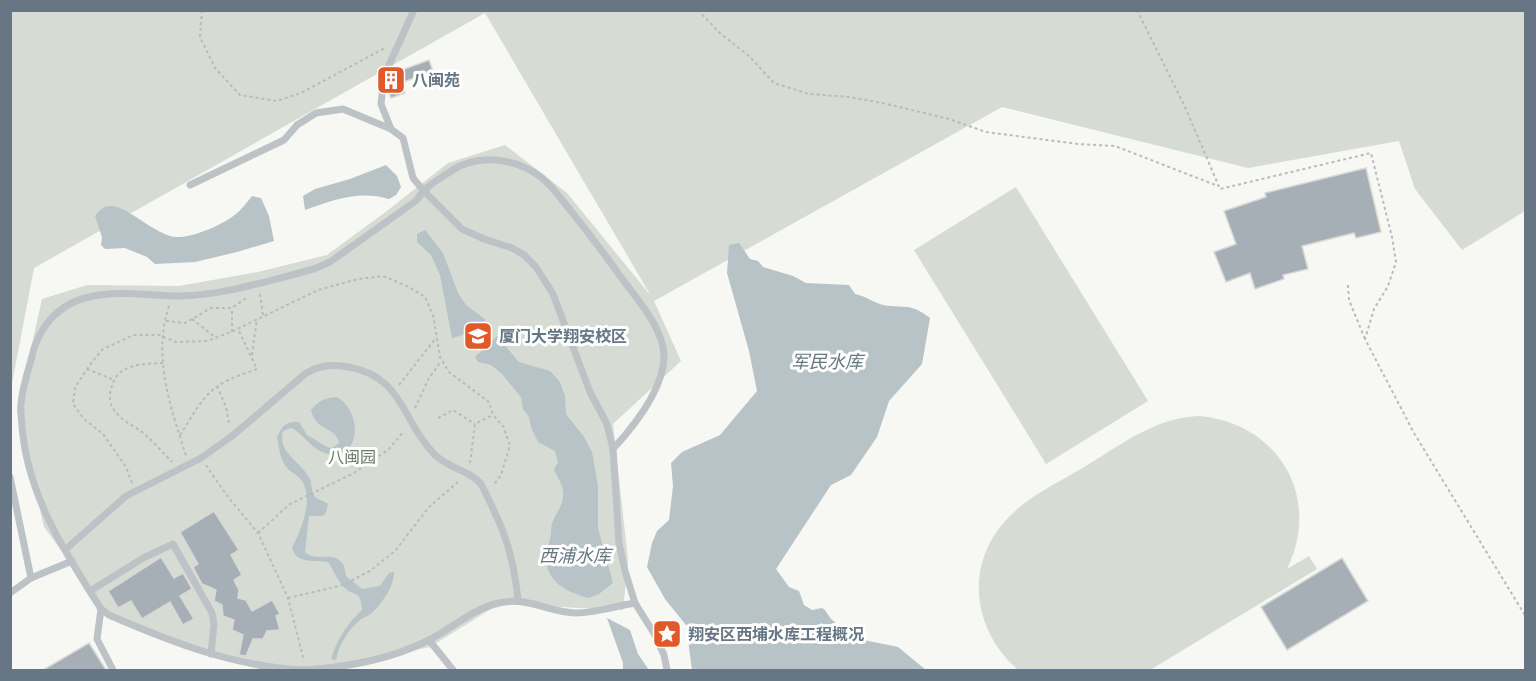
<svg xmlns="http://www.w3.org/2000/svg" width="1536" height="681" font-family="Cabin,'Noto Sans SC',sans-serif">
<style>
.green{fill:#d6dbd3}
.water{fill:#b8c3c8}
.building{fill:#a6afb5;stroke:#d8d8d6;stroke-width:1.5}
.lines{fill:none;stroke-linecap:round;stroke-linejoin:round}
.path{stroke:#b8bbbe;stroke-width:2;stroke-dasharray:3 3;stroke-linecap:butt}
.service{stroke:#bdc2c6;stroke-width:7}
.labels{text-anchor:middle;stroke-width:6;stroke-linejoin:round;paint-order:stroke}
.poi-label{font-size:16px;font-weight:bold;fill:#667684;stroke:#fff;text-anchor:start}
.park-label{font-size:16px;fill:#697b65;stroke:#fff}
.water-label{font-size:18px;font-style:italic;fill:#627780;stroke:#fff}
</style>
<rect width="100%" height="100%" fill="#f7f7f3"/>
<g class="green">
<polygon points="11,11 1525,11 1525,211 1462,250 1415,189 1399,141 1248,168 1002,107 654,301 681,361 613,424 628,560 623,610 499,604 430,647 315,670 263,670 110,617 44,527 17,411 42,299 87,285 179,286 258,272 327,255 383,214 448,163 505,145 567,193 651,296 485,13 34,268 11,389"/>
<polygon points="1016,187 1148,401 1046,464 914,250"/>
<path d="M1200,416C1279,424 1322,497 1287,569L1309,556L1317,569L1150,670H1018C970,628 964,559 1012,514C1033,493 1064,480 1089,464C1124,443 1157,417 1200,416Z"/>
</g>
<g class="water">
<path d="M386,165L397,176L401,187L396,195L389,199C359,190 333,200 305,210L303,196L315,189L350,179Z"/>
<path d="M252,196L261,198L269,216L274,241L237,252L195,262L155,264L147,257L125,248L105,249L101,245L102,237L95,216C99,211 103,206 110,206C125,204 155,235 176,237C193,238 224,224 236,214C242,209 247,202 252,196Z"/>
<path d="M425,230L443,253L458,293L466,305L486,320C475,329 466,335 452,338L440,275L431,255L417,242V234Z"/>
<path d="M739,243L750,259L758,261L763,267L793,276L806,283L849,285L855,294C865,296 875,303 883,305C906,309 909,302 930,318L922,364L889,401L877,437L851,475L831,485L776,569L789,587L799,591L804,605L812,610L822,608L825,610L831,619L854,638L898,647L926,670H692L686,625L665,599L647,567L652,543L657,531L669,520L673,486L671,463L682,452L720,435L757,391L749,351L727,273L729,245Z"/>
<path d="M497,336L519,362L550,371L560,382L565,396L566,414L584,437L592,452L598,486V528L613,583L599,594L589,598C557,590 538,574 550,539C552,533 550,528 553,521C556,513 563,505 563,496C564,486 558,478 554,470L558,462L555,451L538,442L531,427L529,417L523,409L521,397L501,373L491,365L478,362L475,357Z"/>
<path d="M337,397C362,411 362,459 329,454C311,451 305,434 291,428L283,431C277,453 301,461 310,479C312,484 311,492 315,497C319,500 324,501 328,504L326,513L322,516H309L305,552C315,563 333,550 342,563C346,567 344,572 347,577L362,589L380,586L389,573L394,572C394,587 382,603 372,613C369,616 364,617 360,620C348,630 339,645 336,660L331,659C337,639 347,624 362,610C361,588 353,598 343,586C337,580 333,569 328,562C314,560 296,564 292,548C301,530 314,500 302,481C298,475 292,473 288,469C280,461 279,447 277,437C281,427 287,420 299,422L307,435L327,447L332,448L339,443C336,426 316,432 311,410C319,400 325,398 337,397Z"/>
<polygon points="607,618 630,630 638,654 649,670 623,670 623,663"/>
</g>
<g class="building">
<polygon points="429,60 433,71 401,83 405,93 391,98 388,91 391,74"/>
<polygon points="1366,168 1381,232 1356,238 1354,233 1302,246 1308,269 1283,275 1284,279 1255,289 1250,273 1226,282 1214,252 1236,244 1224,211 1266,197 1265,193"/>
<polygon points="214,511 239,550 231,555 242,575 234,580 239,590 238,598 246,600 252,611 272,600 280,614 276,616 280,630 267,631 263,639 253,639 246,656 239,655 243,635 232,630 234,620 223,616 222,605 214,601 216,590 202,584 193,567 198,564 180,532"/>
<polygon points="161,557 174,578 183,573 192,589 180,596 194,619 183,625 170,602 142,619 131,601 118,608 108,591"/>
<polygon points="1342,558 1368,601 1287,650 1261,607"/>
<polygon points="89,643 106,670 43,670"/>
</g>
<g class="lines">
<g class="path">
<polyline points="202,10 200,37 215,68 240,95 277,101 301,93 385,48"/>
<polyline points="698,10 720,33 750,57 774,83 809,94 850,97 887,104 949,119 986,132 1078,144 1115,146 1218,186"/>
<polyline points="1137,10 1185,107 1220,189 1371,153 1392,237 1396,262 1388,286 1374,309 1365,339 1414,433 1526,617"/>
<polyline points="1348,285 1349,300 1365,339"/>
<polyline points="260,294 263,315"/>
<path d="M169,306C152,357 171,408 186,456"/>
<polyline points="192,319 215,337"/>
<polyline points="166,321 185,323 211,308 232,308 246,298"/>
<polyline points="232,332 232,308"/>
<polyline points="252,355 257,319"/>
<path d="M163,363C144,364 118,363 112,386C110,391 109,399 111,404C116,418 131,424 142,432C153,441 162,452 172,462"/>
<polyline points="87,369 114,380"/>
<polyline points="399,385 436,338"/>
<polyline points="217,386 226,407 229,423"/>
<polyline points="415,408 428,380 441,361"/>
<polyline points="438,418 453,410 475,424"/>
<path d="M180,435C191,419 201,397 218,386C229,378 244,374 257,369L238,329"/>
<polyline points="470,463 475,424 493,415"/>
<polyline points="206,465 228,497 258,533 288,598 304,661"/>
<polyline points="132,483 126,467 103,434 84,419 73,404 75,387 92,362 103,349 134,335 159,335 176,342 207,341 233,331 318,290 358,279 383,276 407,286 425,297 433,315 440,357 449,372 489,402 493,415 503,426 510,445 501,475 493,486"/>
<polyline points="258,533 290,504 354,473 389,449 404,431"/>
<polyline points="288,598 343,585 370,571 395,551 429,507 458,482"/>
</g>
<g class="service">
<polyline points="414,10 384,76 381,104 391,129 403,138 413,178 423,190 462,229 484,239 512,248 524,255 536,267 553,294 590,392 607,424 613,449 619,543 625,571 635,603 655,635 664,655 667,670"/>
<polyline points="190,185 284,140 297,125 316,113 343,109 391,129"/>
<polyline points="10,477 31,578"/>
<path d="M66,549L126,496L201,458L232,436L305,374C319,365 332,364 349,367C404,377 402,422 435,455C448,468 469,470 481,484C503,527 513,551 518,600"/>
<polyline points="90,591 145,557 173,544 212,613 214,624 211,654"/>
<polyline points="10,593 31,578 72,561"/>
<polyline points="101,609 97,639 113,670"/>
<polyline points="429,640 453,670"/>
<path d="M304,670C235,667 171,642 109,615L101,609C65,552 28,497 22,427C22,420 20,411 21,404C22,390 27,374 31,360C37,329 57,304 89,297C119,290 149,296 180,296C225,295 271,280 314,269L330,262L417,200C425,186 438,180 451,171C478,153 515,158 541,177C552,186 562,200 571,211C587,231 603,252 618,273C634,296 662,325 664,354C665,387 634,426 613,449"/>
<path d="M306,670C347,667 389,660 427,641C452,629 471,609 499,603C529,596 549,613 576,613C595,613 616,606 635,603"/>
</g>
</g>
<defs>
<g id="building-square" transform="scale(1.5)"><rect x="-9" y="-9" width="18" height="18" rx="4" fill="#e15829" stroke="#fff"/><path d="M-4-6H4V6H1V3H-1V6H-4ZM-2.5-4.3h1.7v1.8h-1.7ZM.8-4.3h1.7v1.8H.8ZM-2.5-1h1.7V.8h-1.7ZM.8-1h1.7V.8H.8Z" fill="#fff"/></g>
<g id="university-square" transform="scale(1.5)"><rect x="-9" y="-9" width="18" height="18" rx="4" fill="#e15829" stroke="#fff"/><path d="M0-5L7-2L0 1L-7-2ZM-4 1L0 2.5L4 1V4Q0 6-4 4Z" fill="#fff"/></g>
<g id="sight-square" transform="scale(1.5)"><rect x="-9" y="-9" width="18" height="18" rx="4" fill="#e15829" stroke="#fff"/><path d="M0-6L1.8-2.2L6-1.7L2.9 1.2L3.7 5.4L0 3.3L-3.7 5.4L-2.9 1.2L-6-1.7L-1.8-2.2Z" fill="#fff"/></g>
</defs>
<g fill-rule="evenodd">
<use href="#building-square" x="391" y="80"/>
<use href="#university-square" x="478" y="336"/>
<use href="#sight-square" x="667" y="634"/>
</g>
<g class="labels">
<g class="poi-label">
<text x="412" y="86">八闽苑</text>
<text x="499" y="342">厦门大学翔安校区</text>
<text x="688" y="640">翔安区西埔水库工程概况</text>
</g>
<g class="park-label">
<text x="352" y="463">八闽园</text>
</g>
<g class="water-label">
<text x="827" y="368">军民水库</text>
<text x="575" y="562">西浦水库</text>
</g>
</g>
<rect width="1536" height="681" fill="none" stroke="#667684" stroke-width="24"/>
</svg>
